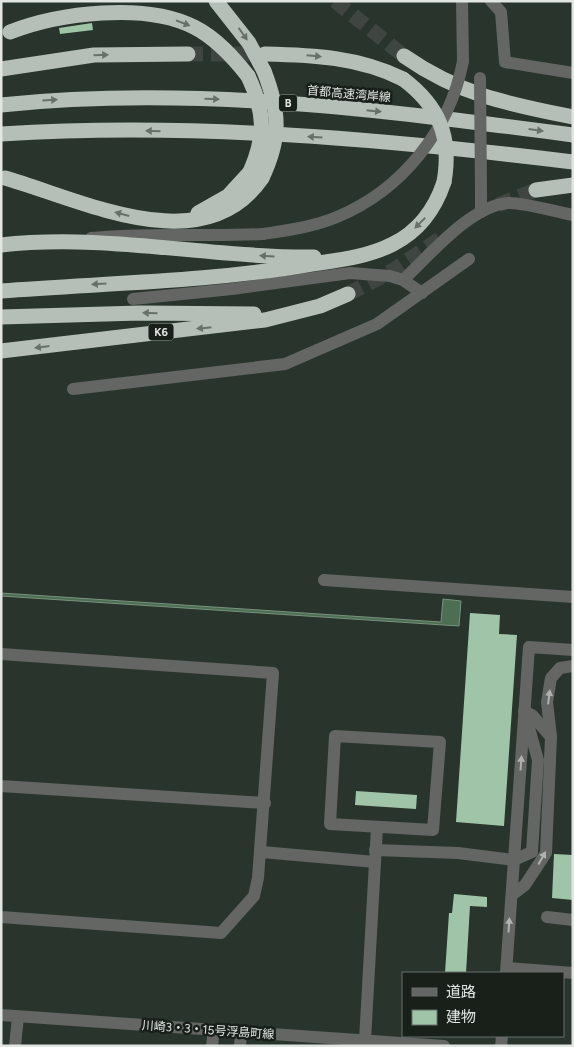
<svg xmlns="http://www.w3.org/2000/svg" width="574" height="1047" font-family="Figtree,'Noto Sans JP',sans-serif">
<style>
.built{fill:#29352c;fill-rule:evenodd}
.water{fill:#4c6e53;stroke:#79927e}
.building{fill:#a0c4a7}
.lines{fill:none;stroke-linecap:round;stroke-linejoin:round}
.highway-tunnel{stroke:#3f4540;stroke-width:15;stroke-dasharray:15 8;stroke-linecap:butt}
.minor{stroke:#636663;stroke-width:12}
.highway{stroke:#b6bfb7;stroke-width:15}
.minor-bridge{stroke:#636663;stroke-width:12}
.highway-bridge{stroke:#b6bfb7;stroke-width:15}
.oneway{fill:#687068}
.oneway2{fill:#afb3af}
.labels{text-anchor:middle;stroke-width:5;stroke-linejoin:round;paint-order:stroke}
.shield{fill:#19201a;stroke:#a5aba6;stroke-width:1}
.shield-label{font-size:11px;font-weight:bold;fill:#e1e6e2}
.street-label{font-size:12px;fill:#e1e6e2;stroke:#19201a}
</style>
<rect width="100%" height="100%" fill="#222924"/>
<path class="built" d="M1,1H573V1046H1ZM403,973H563V1036H403Z"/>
<polygon class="water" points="1,593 441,622 443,599 461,601 459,626 1,596"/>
<g class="building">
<polygon points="92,23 93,30 60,34 59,28"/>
<polygon points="470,613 500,615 499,634 517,635 504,826 456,822"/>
<polygon points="356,791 417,795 416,809 355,805"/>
<polygon points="554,854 573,855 573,900 552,898"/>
<polygon points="454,894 487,897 487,907 470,906 466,973 445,973 449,913 452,913"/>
</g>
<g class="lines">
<g class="highway-tunnel">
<polyline points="335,1 404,56"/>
<polyline points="188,54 265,54"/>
<polyline points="498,205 536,190"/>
<polyline points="348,294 392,271 444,236"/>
</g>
<g class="minor">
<polyline points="462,1 463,61"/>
<polyline points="491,1 501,12 505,62 573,73"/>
<polyline points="481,191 481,212"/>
<path d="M91,238C148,232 205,237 263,234"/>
<path d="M403,280C429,256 470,206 508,203C521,202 558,212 573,215"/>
<polyline points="133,299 232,289 350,273 390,276 403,280 422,293"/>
<polyline points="73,389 285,364 377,324 469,259"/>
<polyline points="324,580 573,597"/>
<polyline points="1,654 273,673 258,878 254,896 221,933 1,917"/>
<polyline points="524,711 532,715 551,737"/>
<polygon points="335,736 440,742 433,830 330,824"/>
<polyline points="1,786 265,803"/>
<polyline points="375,850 458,853 514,860 532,852 538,760 528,724"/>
<polyline points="262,852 375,862"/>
<polyline points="512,895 525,885 546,853 551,737 547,702 551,678 560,668 573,666"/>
<polyline points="547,917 573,920"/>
<polyline points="507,968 573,973"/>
<polyline points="506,973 529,647 573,650"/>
<polyline points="1,1015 444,1046"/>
<polyline points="365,1040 377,827"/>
<polyline points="15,1046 18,1017"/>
<polyline points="212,1046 214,1030"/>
<polyline points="240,1046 241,1032"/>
<polyline points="501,1046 502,1036"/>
</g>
<g class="highway">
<polyline points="216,1 249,43 264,71"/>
<path d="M10,32C59,13 145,2 194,27C216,38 233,57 248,76"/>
<path d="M265,54C313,55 359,57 403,79"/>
<path d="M404,56C460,95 508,104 573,117"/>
<polyline points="1,69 94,55 188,54"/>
<path d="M1,105C192,85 383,110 573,135"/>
<path d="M1,134C192,122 384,139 573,162"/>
<path d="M5,178C82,200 204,263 262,178"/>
<polyline points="536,190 573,185"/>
<polyline points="198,213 228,196 250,172"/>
<path d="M1,245C105,233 210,258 314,257"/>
<path d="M1,291C105,283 210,282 312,264C339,260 368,257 393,244C419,231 435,209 444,182"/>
<polyline points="1,317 140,313 254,314"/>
<polyline points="1,351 265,320 320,306 348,294"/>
</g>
<g class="minor-bridge">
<polyline points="480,78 481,191"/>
<path d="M263,234C288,230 313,227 337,217C402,190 450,130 463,61"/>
</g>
<g class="highway-bridge">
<path d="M248,76C265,112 266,136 250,172"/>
<path d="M403,79C439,106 452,137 444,182"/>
<path d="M262,178C281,138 280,112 264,71"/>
</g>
</g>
<defs><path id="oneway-solid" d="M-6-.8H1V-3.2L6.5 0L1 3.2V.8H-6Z" transform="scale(1.25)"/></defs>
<g class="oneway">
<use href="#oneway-solid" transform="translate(183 23) rotate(21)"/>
<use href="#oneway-solid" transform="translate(243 34) rotate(55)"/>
<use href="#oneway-solid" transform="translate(101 55) rotate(-1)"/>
<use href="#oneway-solid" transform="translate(314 56) rotate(5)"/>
<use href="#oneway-solid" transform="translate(212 99) rotate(2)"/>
<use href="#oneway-solid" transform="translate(50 100) rotate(-3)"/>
<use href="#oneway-solid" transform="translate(374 111) rotate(6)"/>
<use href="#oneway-solid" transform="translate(536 130) rotate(8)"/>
<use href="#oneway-solid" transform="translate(153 131) rotate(-179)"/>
<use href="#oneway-solid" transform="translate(315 137) rotate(-177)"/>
<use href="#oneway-solid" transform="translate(122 214) rotate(-165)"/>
<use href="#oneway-solid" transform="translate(420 223) rotate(135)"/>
<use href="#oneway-solid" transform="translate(267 256) rotate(-177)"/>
<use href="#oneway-solid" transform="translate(99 284) rotate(176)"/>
<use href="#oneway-solid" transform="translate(150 313) rotate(-179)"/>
<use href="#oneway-solid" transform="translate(204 328) rotate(174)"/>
<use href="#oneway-solid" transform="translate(42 347) rotate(173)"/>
</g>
<g class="oneway2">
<use href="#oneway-solid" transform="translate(549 697) rotate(-83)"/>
<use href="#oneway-solid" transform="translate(521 763) rotate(-86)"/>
<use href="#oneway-solid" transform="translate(542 858) rotate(-61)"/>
<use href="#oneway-solid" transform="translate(509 925) rotate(-86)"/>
</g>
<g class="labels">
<g class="shield">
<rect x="279" y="94.5" width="18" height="17" rx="4"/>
<rect x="148.5" y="323.5" width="25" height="17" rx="4"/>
</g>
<g class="shield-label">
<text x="288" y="107">B</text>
<text x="161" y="336">K6</text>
</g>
<g class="street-label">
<text transform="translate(349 94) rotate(5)" y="4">首都高速湾岸線</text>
<text transform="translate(208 1030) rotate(4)" y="4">川崎3・3・15号浮島町線</text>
</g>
</g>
<rect width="574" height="1047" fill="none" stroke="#e1e6e2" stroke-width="5"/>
<rect x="402" y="972" width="162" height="65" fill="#19201a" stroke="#696f6a"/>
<rect x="412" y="988" width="25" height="8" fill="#636663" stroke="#696f6a"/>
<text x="446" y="997" font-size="15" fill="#e1e6e2">道路</text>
<rect x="412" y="1010" width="25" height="15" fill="#a0c4a7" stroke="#696f6a"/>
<text x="446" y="1022" font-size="15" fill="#e1e6e2">建物</text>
</svg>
